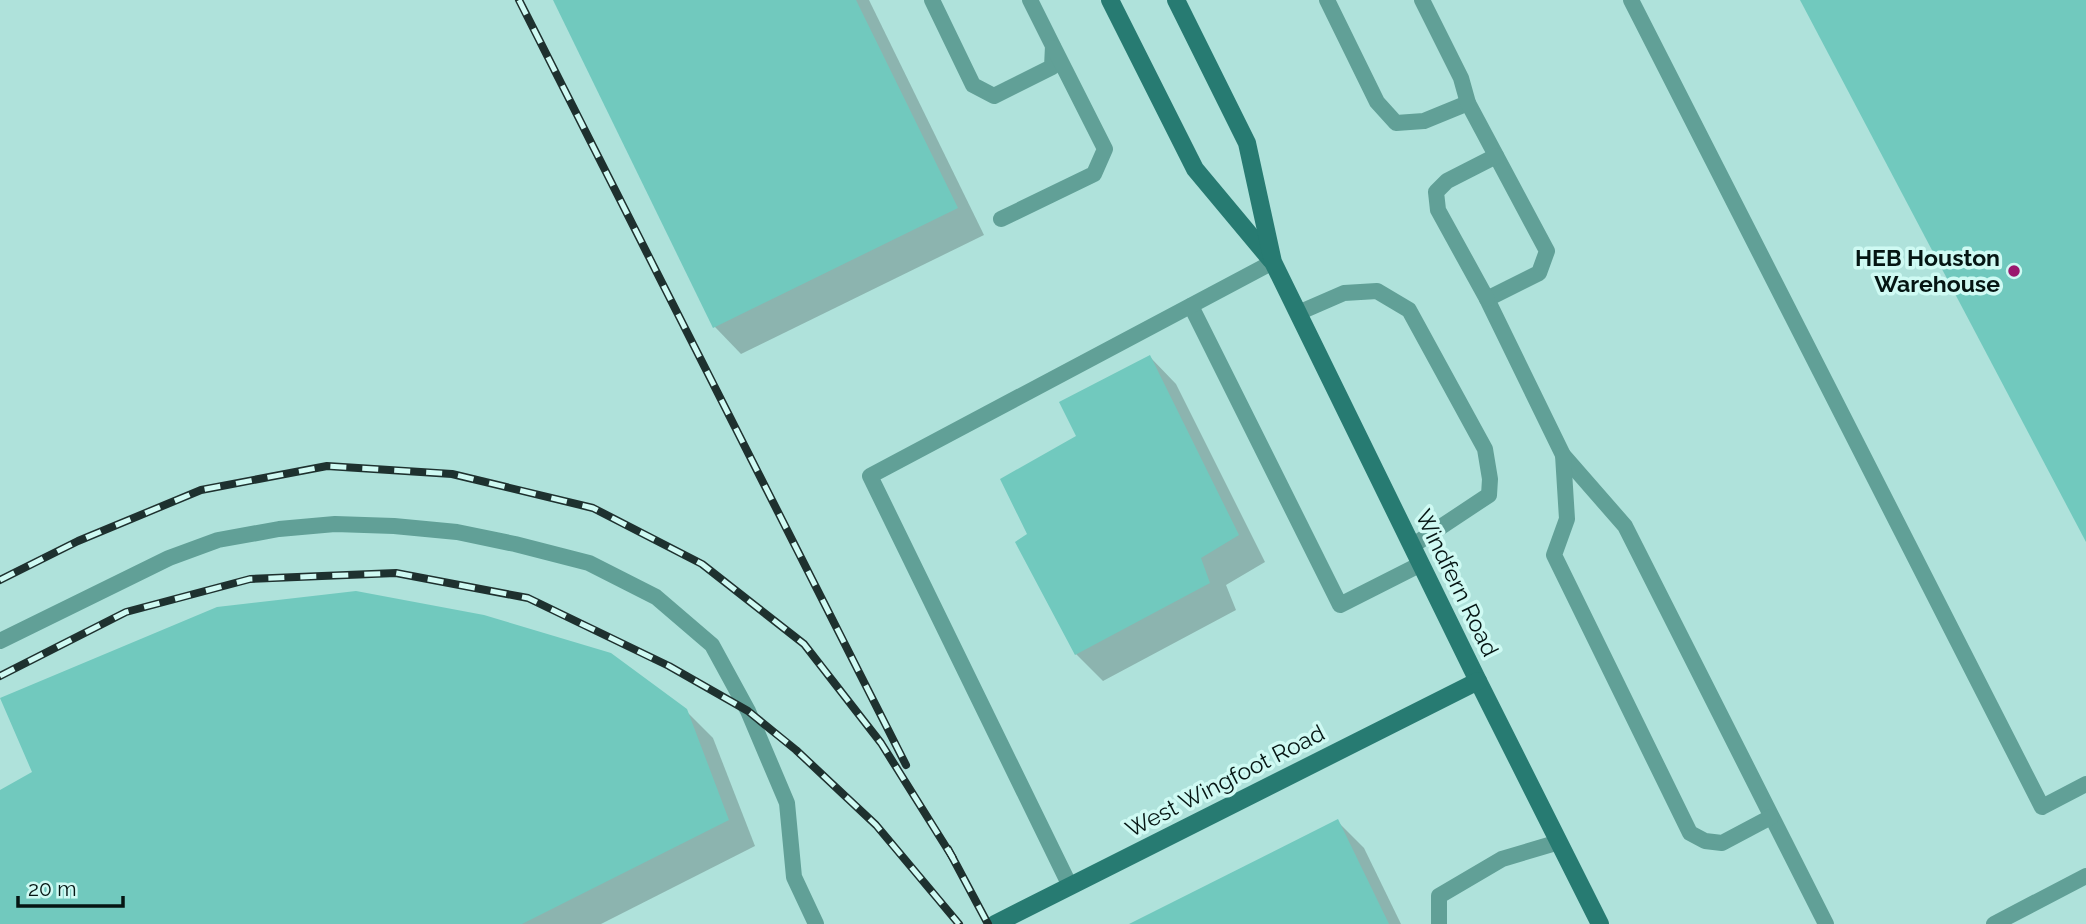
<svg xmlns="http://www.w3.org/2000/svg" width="2086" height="924" font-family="Raleway,sans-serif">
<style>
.built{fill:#afe2db}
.shadow{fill:#0003}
.building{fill:#71c9be}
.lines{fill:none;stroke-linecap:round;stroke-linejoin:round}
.lane{stroke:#61a097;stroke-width:16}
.secondary{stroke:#277b72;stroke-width:18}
.rail-casing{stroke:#1e312f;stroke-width:8}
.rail{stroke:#cffaf3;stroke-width:5;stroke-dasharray:16;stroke-linecap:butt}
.poi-dot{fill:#9a186e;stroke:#cffaf3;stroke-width:2.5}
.labels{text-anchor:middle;stroke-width:7;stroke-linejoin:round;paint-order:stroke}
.poi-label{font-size:23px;font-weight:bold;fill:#051513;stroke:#cffaf3;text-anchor:end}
.street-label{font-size:23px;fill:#051513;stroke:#cffaf3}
</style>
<rect width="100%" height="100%" fill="#c2ece6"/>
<rect class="built" x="0" y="0" width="2086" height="924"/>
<g class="shadow">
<polygon points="555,0 869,0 984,235 741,354 715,327"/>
<polygon points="1150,357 1176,384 1265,562 1226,585 1236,610 1103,681 1076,654 1029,535 1078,437"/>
<polygon points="686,711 713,738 755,846 601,924 0,924 0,792"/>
<polygon points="1337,821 1364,848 1401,924 1133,924"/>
</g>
<g class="building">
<polygon points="553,0 856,0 958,208 713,328"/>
<polygon points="1800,0 2086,0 2086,542"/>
<polygon points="1150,355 1239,535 1201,558 1210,583 1075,655 1015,542 1027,534 1000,479 1076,436 1059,402"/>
<polygon points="356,591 484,615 611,653 687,709 729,820 522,924 0,924 0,790 32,772 0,698 217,607"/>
<polygon points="1338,819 1389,924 1129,924"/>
</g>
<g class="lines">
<g class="lane">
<polyline points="932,0 973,85 994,96 1052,67 1053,46 1030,0"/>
<polyline points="1327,0 1377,102 1396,123 1424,121 1468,103"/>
<polyline points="1422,0 1461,78 1468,103 1547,251 1539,273 1487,299 1563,455 1625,526 1826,924"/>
<polyline points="1631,0 2042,807 2086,784"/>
<polyline points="1001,219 1094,174 1105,149 1054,48"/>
<polyline points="1487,299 1438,210 1436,192 1447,181 1496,156"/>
<polyline points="1191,306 1340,605 1421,564"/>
<polyline points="1298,313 1344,293 1377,291 1409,310 1485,449 1490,479 1489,495 1412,546"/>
<polyline points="1563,455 1567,519 1554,555 1690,833 1705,841 1722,843 1771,817"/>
<polyline points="0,641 169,558 218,540 279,529 335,524 394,526 457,532 515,544 589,563 656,597 712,645 748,711 787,803 794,877 816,924"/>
<polyline points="1070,886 870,476 1273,262"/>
<polyline points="1439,924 1439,896 1502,859 1559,842"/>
<polyline points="1994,924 2086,876"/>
</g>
<g class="secondary">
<polyline points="1110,0 1195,169 1271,260"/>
<polyline points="1176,0 1247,143 1273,262 1478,681 1600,924"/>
<polyline points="995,924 1478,681"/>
</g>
<g class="rail-casing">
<g id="rail">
<polyline points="519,0 906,765"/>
<polyline points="0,580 78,541 201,490 327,466 452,474 593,508 702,564 804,644 881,743 953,858"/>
<polyline points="0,676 126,612 250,579 396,573 528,598 669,666 748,711 796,750 876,825 959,924"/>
<polyline points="948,849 988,924"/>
</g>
</g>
<use href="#rail" class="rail"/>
</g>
<circle class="poi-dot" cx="2014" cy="271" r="7"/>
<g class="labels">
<g class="poi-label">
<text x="2000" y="266">HEB Houston<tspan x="2000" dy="26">Warehouse</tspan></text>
</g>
<g class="street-label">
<text transform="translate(1457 583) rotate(64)" y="8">Windfern Road</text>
<text transform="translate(1225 781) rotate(-27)" y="8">West Wingfoot Road</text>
</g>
</g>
<path d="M18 896v10h105v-10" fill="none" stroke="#051513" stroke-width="3.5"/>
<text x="28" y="896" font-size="21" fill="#051513" stroke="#cffaf3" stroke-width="5" paint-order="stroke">20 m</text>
</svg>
